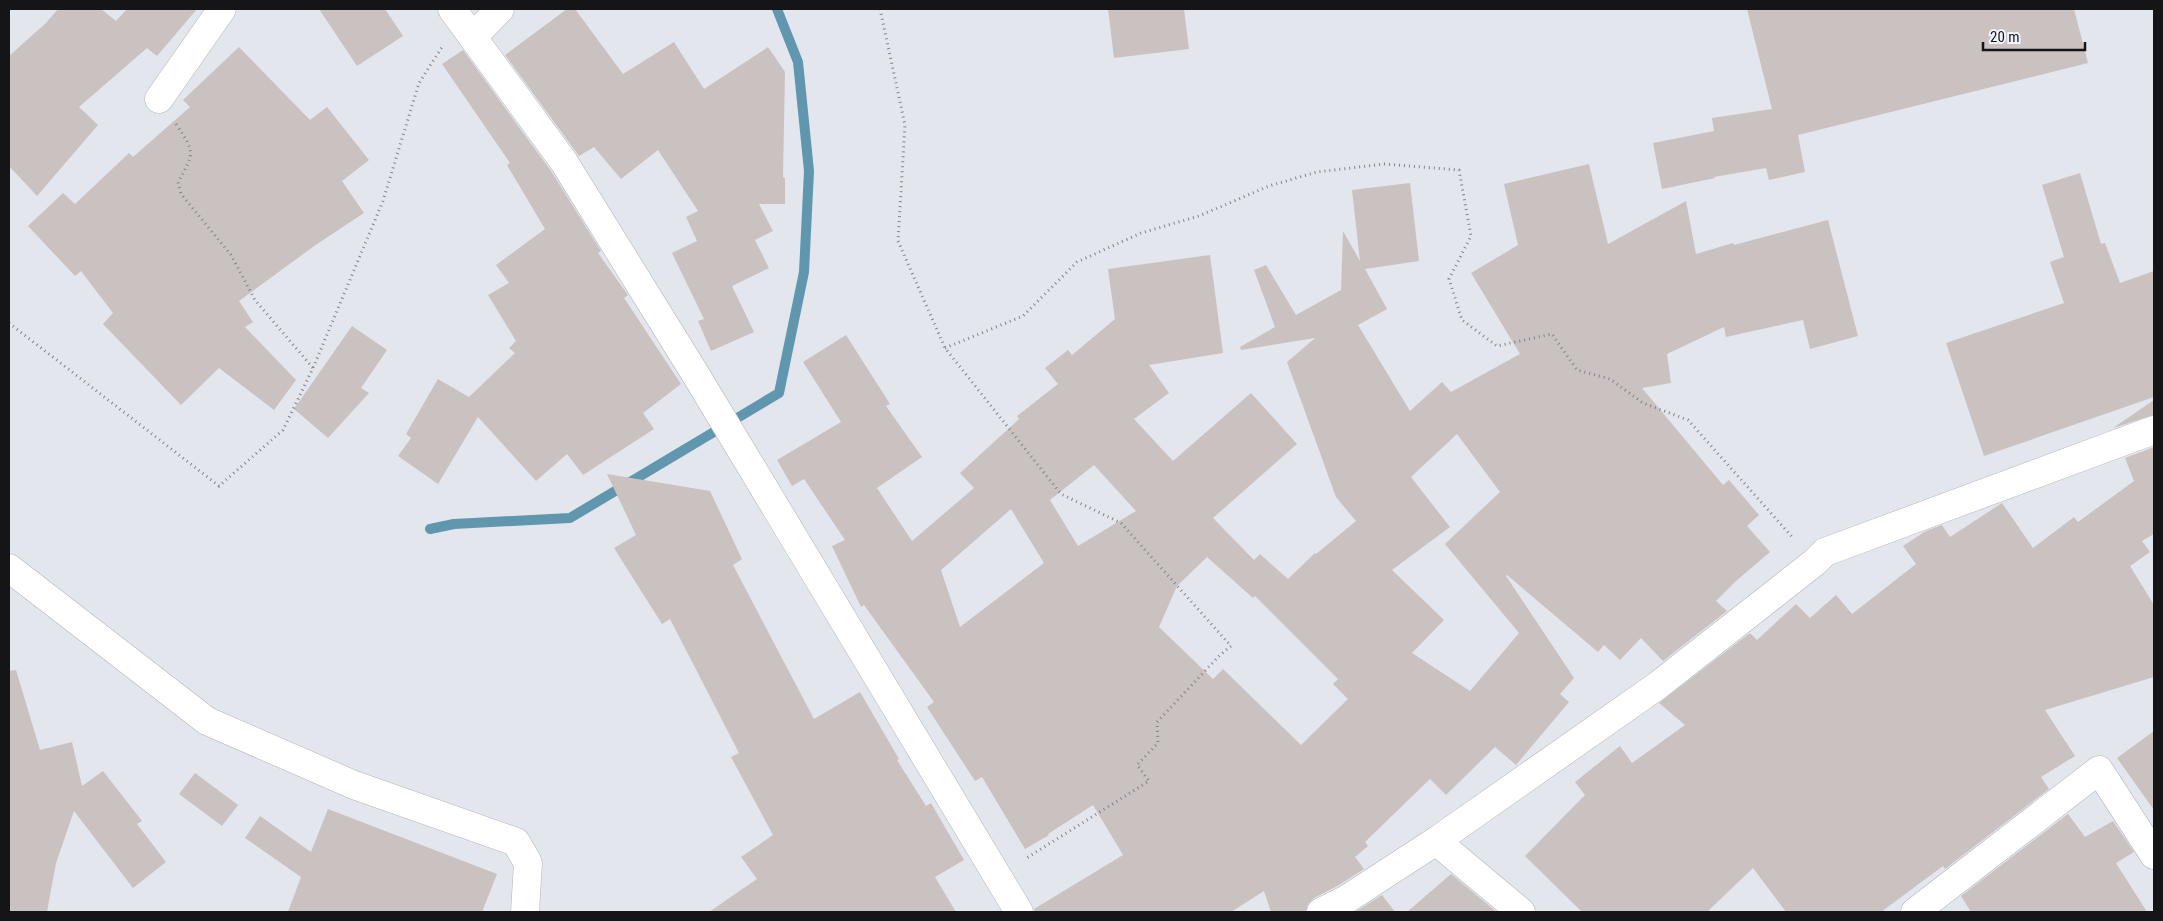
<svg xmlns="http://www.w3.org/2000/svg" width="2163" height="921" font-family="'Roboto Condensed',sans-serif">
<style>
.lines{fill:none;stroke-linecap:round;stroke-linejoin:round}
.stream{stroke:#6197ae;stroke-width:10}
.building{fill:#cac1c1;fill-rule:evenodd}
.minor-casing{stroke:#b3b5bc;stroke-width:29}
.tertiary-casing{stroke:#b3b5bc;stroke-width:29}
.path{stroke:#838489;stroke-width:3;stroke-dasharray:1 4;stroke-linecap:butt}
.minor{stroke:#fff;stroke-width:28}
.tertiary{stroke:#fff;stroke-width:28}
</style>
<rect width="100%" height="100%" fill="#e3e6ed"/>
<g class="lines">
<polyline class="stream" points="430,529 454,524 570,518 779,393 804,272 809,171 798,62 777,9"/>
</g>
<g class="building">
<polygon points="58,9 101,9 116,21 127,9 197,9 157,56 147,48 79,107 98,125 37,196 9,166 9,56 46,23"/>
<polygon points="319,9 385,9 403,36 357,66"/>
<polygon points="567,9 575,9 623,74 674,42 704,89 768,47 785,72 783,177 785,178 785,204 759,204 773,231 755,240 769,268 732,286 754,332 711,351 698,321 704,319 672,253 697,241 686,217 698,211 658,150 621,179 594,147 579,156 505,55"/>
<polygon points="1108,9 1184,9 1189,49 1114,58"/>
<polygon points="1747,9 2074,9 2088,63 1798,135 1805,172 1769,180 1766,168 1714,177 1715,178 1662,189 1653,143 1714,131 1712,118 1772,109"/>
<polygon points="239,47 310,120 327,107 369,160 342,181 364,213 317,244 239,301 253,322 245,327 296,380 274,410 219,368 181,405 103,324 113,313 81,271 75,276 28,226 63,193 75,204 129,153 133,157 190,107 183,100"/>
<polygon points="463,50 551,171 601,251 598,253 628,295 624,298 681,384 643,413 654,429 583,475 567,454 536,481 478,417 438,484 398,456 411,438 406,434 438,379 469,397 515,353 509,348 516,341 488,295 509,283 496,265 545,229 507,165 510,163 442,64"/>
<path d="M1589,164L1608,244L1686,201L1696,254L1733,243L1734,245L1828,220L1858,336L1810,349L1803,320L1726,337L1724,327L1667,354L1671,383L1642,388L1723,485L1729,480L1759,515L1747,526L1770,552L1736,581L1716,601L1727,611L1663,661L1641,638L1620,660L1604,645L1598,652L1507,575L1506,576L1574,678L1560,694L1569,702L1516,765L1495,747L1446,795L1430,779L1365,842L1368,846L1355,857L1364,869L1339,885L1314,898L1308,904L1306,912H1271L1264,891L1231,912H1035L1034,909L1123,855L1093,805L1048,834L1049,835L1025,849L982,777L975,781L927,707L934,702L864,605L861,607L832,546L845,540L804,479L792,486L777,460L841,422L803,362L846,335L890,404L886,406L922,457L877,488L912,541L974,488L960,473L1019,419L1017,416L1058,384L1045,368L1068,350L1072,355L1115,319L1108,269L1210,255L1223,353L1149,365L1169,393L1134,419L1173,461L1251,393L1297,444L1213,518L1254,560L1260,554L1288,579L1315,553L1316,554L1356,521L1336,497L1287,362L1315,338L1241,350L1240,347L1275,327L1254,270L1266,265L1296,315L1341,290L1343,231L1360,261L1352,190L1410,183L1419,261L1365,269L1387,309L1358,325L1410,411L1442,382L1451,392L1520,354L1471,273L1518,245L1504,184ZM1457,434L1500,492L1445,544L1519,633L1470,691L1412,653L1444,620L1392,570L1450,527L1411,477ZM1094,465L1136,511L1078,546L1050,500ZM1011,509L1044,563L960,627L941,570ZM1207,557L1253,598L1255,596L1338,679L1333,684L1348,699L1301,745L1223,669L1213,679L1159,627L1177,586Z"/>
<polygon points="2080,173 2101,244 2105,243 2120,283 2154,271 2154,397 1984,456 1946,343 2064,303 2050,262 2064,257 2042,185"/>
<polygon points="352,326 387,350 361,388 369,393 328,438 294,409"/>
<polygon points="2154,400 2154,415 2113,428"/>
<polygon points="2154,447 2154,534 2142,541 2150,552 2130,566 2154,605 2154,677 2045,710 2075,756 2041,777 2049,789 1945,869 1943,866 1881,912 1786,912 1753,868 1707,912 1582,912 1525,856 1585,795 1575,782 1620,746 1632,763 1685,725 1659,703 1750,633 1757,640 1796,604 1810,618 1836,595 1852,614 1916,564 1903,546 1926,531 1942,525 1950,537 2002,503 2033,548 2074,517 2078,522 2134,481 2125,458"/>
<polygon points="607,474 710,491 742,559 733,565 814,719 860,692 899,759 897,760 926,806 931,803 964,860 935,877 956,912 709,912 757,879 741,857 773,835 731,757 739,753 670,619 662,624 614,548 636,535"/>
<polygon points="16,670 40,750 72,742 82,786 103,771 142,821 137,824 166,862 133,888 74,811 56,863 47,912 9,912 9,671"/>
<polygon points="2154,731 2154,810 2117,758"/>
<polygon points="195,773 238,805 222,826 179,794"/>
<polygon points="328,809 497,874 482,912 288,912 301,877 245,838 260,816 311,852"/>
<polygon points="2068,814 2085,837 2113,821 2134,852 2116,863 2147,912 1971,912 1961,896"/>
<polygon points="1451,874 1493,909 1496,912 1407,912"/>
<polygon points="1382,895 1395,912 1355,912"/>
</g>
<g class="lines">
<g class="minor-casing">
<g id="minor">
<polyline points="473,37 500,9"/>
<polyline points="159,99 222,9"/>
<polyline points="9,568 207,721 354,785 516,842 528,863 525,912"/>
<polyline points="1436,841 1521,912"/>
<polyline points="1321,912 1347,899 1436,841 1657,686 1815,562 1825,552 2154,430"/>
<polyline points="1915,912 2099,770 2154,855"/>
</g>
</g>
<g class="tertiary-casing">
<polyline id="tertiary" points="452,9 564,162 699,380 1019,912"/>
</g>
<g class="path">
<polyline points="880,9 905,125 898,241 945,348 1061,494 1121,523 1231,646 1220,655 1157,722 1158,743 1137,765 1149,781 1025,859"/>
<path d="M176,124C195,153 195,152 178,182L181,194L231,255L255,300L313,368"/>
<polyline points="9,323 219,486 283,430 313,368 383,201 419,83 442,47"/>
<polyline points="945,348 1023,316 1077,262 1141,233 1199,216 1269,186 1317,172 1384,164 1459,170 1471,236 1449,279 1462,320 1497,346 1552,334 1577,370 1610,379 1643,403 1688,420 1794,539"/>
</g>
<use href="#minor" class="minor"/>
<use href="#tertiary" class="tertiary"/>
</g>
<rect width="2163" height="921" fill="none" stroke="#151518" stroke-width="20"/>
<path d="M1983 42v8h102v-8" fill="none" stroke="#151518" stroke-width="2.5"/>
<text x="1990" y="42" font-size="15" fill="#151518" stroke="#f1f3fa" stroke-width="4" paint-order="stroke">20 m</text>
</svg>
